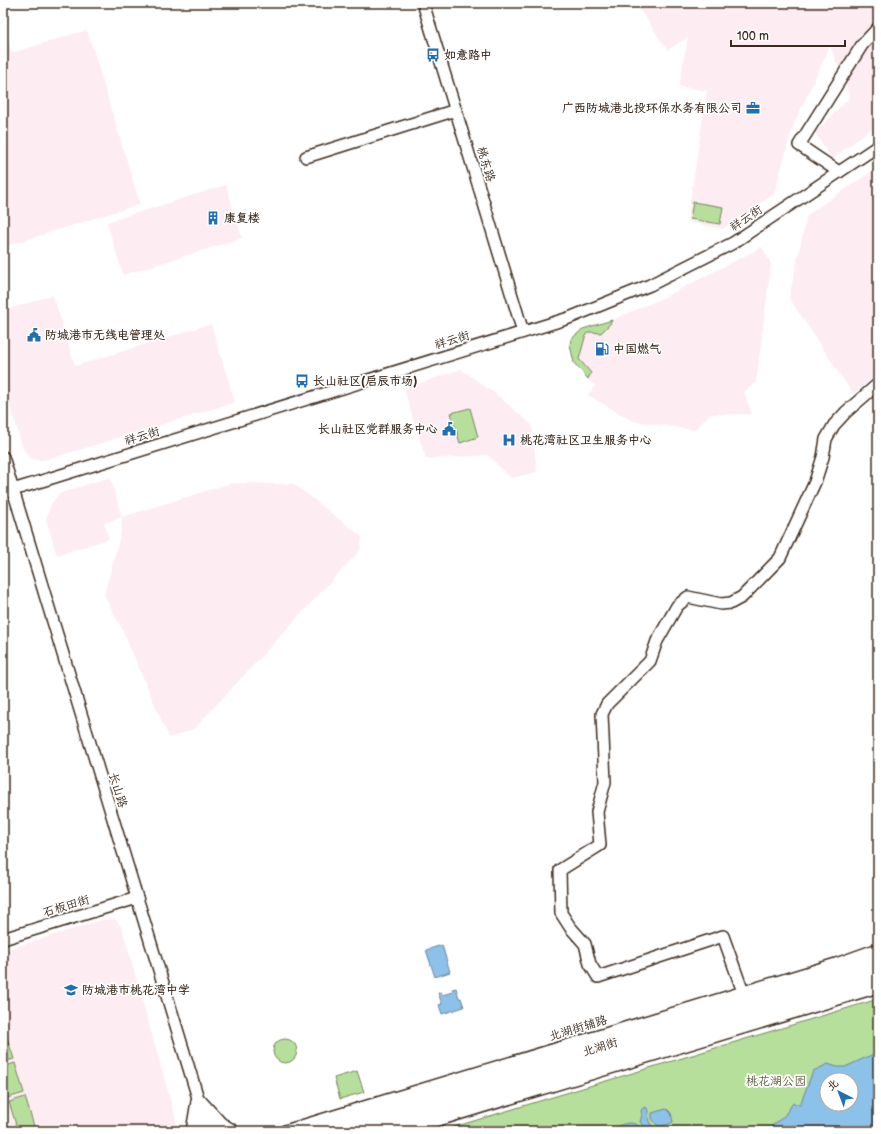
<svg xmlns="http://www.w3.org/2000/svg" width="881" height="1134" font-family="'Balsamiq Sans','LXGW WenKai TC',sans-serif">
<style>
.built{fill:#fdecf2}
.green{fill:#b6df9b;stroke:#78845c;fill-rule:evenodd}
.water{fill:#8cc1e9;stroke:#6c8598;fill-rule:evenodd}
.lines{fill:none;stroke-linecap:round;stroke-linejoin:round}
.minor-casing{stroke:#3b2a1e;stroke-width:14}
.major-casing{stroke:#3b2a1e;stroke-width:18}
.minor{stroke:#fff;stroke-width:11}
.major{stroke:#fff;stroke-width:15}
.labels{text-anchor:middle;stroke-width:3.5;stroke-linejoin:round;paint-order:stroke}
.poi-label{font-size:12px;font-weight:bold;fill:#3b2a1e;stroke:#fff;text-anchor:start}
.street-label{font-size:12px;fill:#3b2a1e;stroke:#fff}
.park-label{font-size:12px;fill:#5a573d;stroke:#fff}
</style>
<rect width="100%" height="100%" fill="#fff"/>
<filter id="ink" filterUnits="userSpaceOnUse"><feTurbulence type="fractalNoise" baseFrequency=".025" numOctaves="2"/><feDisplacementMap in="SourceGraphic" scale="8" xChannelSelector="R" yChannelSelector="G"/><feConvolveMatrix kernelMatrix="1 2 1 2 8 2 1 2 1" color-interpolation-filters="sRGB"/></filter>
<g filter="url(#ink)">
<g class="built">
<polygon points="635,3 878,3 878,123 832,159 815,133 850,97 830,46 793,126 774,194 723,229 687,222 707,91 679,86 688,37 668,50"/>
<polygon points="3,24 12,53 87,30 140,204 3,247"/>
<polygon points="878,167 878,374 853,394 789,298 807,215"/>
<polygon points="226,185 242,238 123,275 107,222"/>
<polygon points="762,247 771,264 756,382 744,392 752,414 710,414 694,430 633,421 588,395 596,385 590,382 574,363 570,345 571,339 583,329 612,320 663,298"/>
<polygon points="53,295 75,366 211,324 235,402 59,456 42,460 32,459 28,456 23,449 3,381 3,311"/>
<polygon points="461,369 498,396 532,425 537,472 511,478 488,455 426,459 404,389"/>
<polygon points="110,477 122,517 232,483 294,484 362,537 360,550 194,729 169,738 123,631 104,595 121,532 122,517 104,523 109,539 57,555 46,519 51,504 59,494 64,492"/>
<polygon points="105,919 115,919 122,928 179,1131 3,1131 3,951"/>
</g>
<g class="green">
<polygon points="693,202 723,207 720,224 690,219"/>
<polygon points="612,320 610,324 601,333 590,332 586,334 579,359 591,373 588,379 574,363 570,345 571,339 583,329"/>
<polygon points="470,408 478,437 460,443 451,413"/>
<path d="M878,999V1131H441L480,1119ZM827,1080H851V1104H827Z"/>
<polygon points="3,1028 4,1028 14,1059 3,1062"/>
<circle cx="285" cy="1051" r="12"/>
<polygon points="15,1063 24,1093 7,1098 3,1083 3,1067"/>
<polygon points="357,1071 364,1092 340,1099 334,1078"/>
<polygon points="25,1097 34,1126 18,1131 9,1102"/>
</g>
<g class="water">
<polygon points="442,945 450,972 435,977 426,950"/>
<polygon points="456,988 459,998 461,998 464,1007 442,1014 439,1005 442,1004 438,993 441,992 442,995 453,992 452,989"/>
<path d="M878,1052V1131H766L784,1116L793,1103L800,1105L813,1071L828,1064L837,1067H845ZM827,1080H851V1104H827Z"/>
<path d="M645,1107L647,1108C649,1113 647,1120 651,1125C653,1127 657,1129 659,1131H649L640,1122L642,1115L641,1110Z"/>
<path d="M666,1109L668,1110L671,1113L673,1122C670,1124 661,1127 657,1125C656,1124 653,1120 652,1119V1113Z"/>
<path d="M629,1123C636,1123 640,1126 644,1131H635L631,1129L625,1131H614C617,1125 623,1124 629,1123Z"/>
</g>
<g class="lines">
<g class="minor-casing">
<g id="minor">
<polyline points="423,3 523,332"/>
<polyline points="306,157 456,110"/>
<polyline points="839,172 799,145 862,45 878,28"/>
<polyline points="3,457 208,1131"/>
<polyline points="3,493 569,318 650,285 733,243 878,146"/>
<polyline points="3,939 137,898"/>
<polyline points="743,992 723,936 598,977 590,964 585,944 570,927 561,913 560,870 600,845 597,812 605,782 602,714 607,704 650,661 657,641 677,606 688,597 721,604 731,603 742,597 780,558 815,482 823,457 826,439 834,425 846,412 878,384"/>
<polyline points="285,1131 836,964 878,949"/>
<polyline points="402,1131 878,987"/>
</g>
</g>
<g class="major-casing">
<g id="major">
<polyline points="199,1102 220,1125 230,1131"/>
<polyline points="194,1131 199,1102"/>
<polyline points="322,1131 878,962"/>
<polyline points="365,1131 878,975"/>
</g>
</g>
<use href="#minor" class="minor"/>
<use href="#major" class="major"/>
</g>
</g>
<defs>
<g id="bus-bare" transform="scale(1.08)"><path d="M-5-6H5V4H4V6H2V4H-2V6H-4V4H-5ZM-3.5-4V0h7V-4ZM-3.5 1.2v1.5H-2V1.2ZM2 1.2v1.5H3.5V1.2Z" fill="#1f6fb2" stroke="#fff" stroke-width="2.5" paint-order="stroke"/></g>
<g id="office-bare" transform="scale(1.08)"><path d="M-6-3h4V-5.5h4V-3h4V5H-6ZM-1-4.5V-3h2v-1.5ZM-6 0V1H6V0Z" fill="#1f6fb2" stroke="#fff" stroke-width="2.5" paint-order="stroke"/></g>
<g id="building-bare" transform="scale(1.08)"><path d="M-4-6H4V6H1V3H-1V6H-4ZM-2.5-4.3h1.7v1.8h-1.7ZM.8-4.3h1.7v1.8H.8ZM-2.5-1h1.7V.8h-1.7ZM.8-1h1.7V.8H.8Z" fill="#1f6fb2" stroke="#fff" stroke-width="2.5" paint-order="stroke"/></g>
<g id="civic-bare" transform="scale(1.08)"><path d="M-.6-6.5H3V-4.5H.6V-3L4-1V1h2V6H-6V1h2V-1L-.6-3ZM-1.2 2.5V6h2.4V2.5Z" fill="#1f6fb2" stroke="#fff" stroke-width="2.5" paint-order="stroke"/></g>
<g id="fuel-bare" transform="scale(1.08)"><path d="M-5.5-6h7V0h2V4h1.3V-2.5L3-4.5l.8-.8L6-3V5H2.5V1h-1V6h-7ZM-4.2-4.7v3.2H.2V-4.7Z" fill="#1f6fb2" stroke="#fff" stroke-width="2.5" paint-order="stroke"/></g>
<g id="hospital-bare" transform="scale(1.08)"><path d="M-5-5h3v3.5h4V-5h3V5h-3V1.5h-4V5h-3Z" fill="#1f6fb2" stroke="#fff" stroke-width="2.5" paint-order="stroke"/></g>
<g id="school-bare" transform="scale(1.08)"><path d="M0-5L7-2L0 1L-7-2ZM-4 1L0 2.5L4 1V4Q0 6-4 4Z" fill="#1f6fb2" stroke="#fff" stroke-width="2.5" paint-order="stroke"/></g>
</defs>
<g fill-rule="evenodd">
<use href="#bus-bare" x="433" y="55"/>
<use href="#office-bare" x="753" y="108"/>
<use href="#building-bare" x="213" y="218"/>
<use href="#civic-bare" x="34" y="335"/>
<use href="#fuel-bare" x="602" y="349"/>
<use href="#bus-bare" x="302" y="381"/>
<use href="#civic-bare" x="449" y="429"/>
<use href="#hospital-bare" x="509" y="440"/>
<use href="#school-bare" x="71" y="990"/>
</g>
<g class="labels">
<g class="poi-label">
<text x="444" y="59">如意路中</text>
<text x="742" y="112" text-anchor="end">广西防城港北投环保水务有限公司</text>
<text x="224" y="222">康复楼</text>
<text x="45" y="339">防城港市无线电管理处</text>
<text x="613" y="353">中国燃气</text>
<text x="313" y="385">长山社区(启辰市场)</text>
<text x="438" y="433" text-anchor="end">长山社区党群服务中心</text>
<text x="520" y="444">桃花湾社区卫生服务中心</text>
<text x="82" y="994">防城港市桃花湾中学</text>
</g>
<g class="street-label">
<text transform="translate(486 164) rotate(73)" y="4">桃东路</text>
<text transform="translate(746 218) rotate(-34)" y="4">祥云街</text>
<text transform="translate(452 340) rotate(-17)" y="4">祥云街</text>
<text transform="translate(142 436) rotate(-17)" y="4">祥云街</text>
<text transform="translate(118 790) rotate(73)" y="4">长山路</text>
<text transform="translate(66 906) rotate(-17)" y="4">石板田街</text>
<text transform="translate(578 1028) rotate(-17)" y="4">北湖街辅路</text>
<text transform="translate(600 1047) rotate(-17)" y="4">北湖街</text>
</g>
<g class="park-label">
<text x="776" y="1085">桃花湖公园</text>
</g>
</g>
<rect width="881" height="1134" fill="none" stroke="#fff" stroke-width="16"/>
<rect x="8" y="8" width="865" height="1118" fill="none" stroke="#3b2a1e" stroke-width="1.5" filter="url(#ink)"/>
<g transform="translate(839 1092) rotate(318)"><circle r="19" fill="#ffffff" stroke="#b1aaa5"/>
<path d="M0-3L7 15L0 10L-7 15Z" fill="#1f6fb2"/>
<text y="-6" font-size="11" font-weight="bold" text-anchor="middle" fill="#3b2a1e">北</text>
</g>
<path d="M731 40v6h114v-6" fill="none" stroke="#3b2a1e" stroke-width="2"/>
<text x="737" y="40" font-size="12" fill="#3b2a1e" stroke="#ffffff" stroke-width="3" paint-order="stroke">100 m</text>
</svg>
